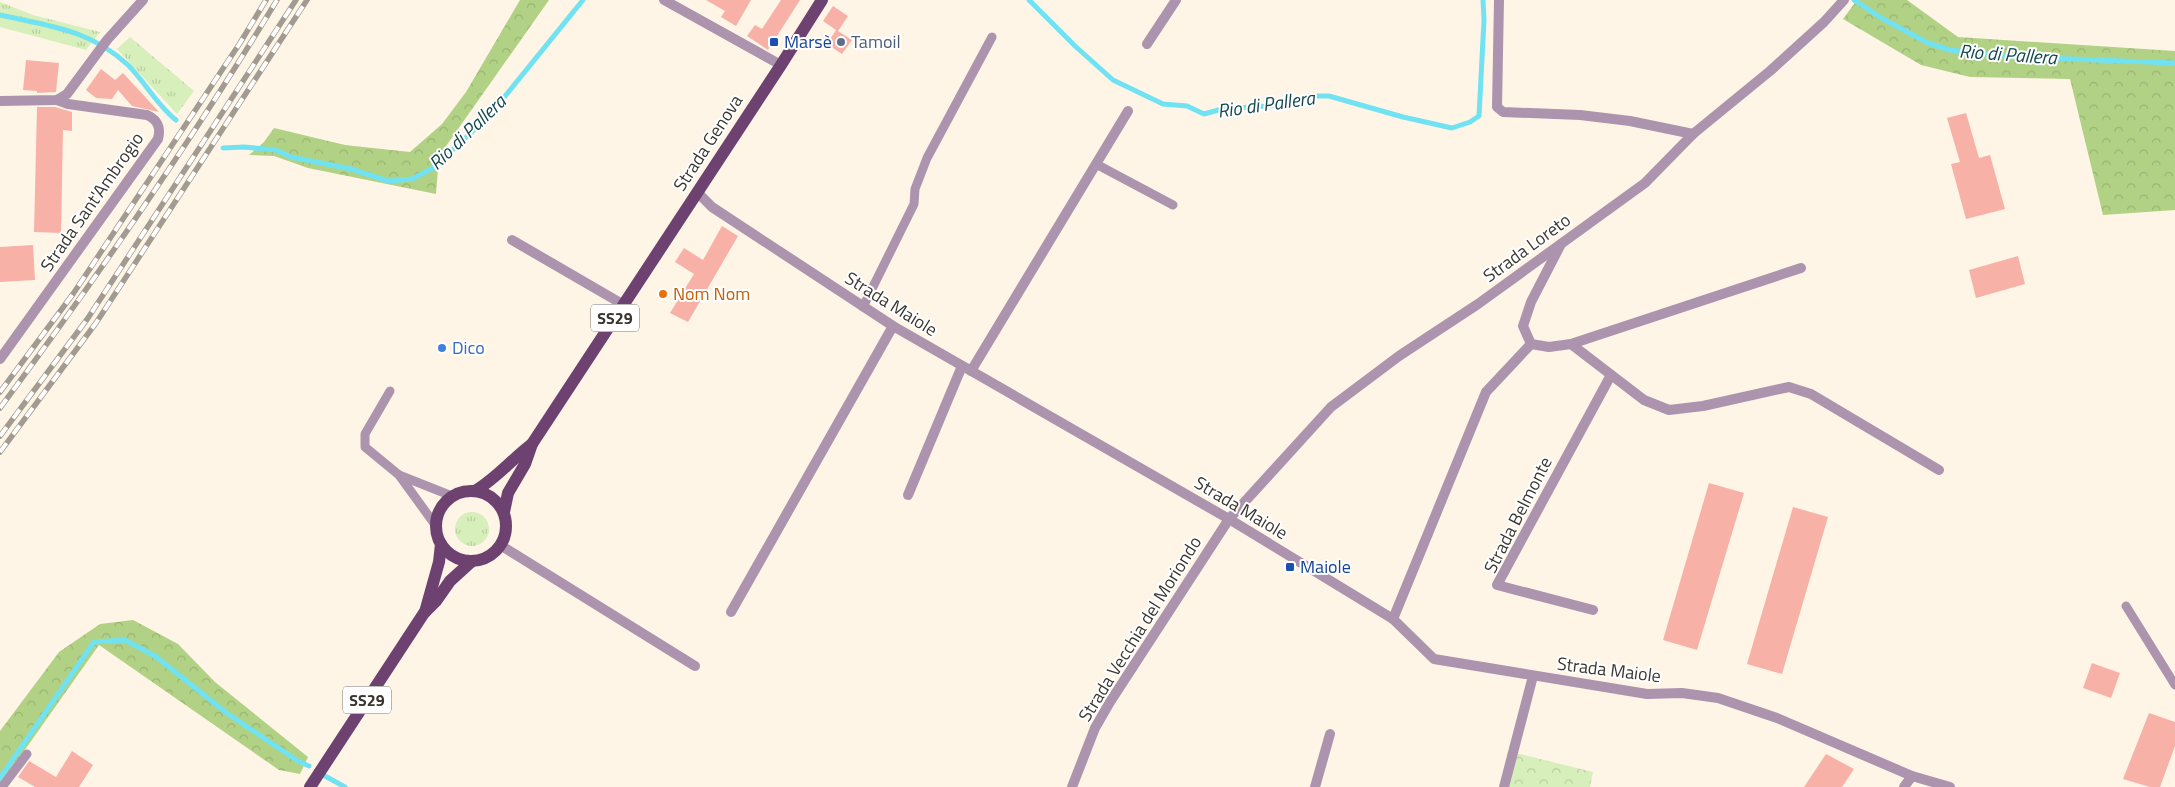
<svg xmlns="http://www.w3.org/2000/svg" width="2175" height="787" font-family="'Titillium Web',sans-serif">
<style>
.grass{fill:url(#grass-tufts)}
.forest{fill:url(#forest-crowns)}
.park{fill:url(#park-crowns)}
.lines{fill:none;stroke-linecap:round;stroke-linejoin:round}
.stream{stroke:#70e2f2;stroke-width:5}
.building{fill:#f7b1a7}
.service{stroke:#ac94ae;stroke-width:9}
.minor{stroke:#ac94ae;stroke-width:10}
.primary{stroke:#6d4271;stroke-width:12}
.rail-casing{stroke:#a29b91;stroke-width:5.5}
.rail{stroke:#fff;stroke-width:4;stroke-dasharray:11;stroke-linecap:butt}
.transit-dot{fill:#1a4fb4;stroke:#fff;stroke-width:2}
.service-dot{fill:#5c6f8a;stroke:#fff;stroke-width:2}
.food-dot{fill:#e8710a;stroke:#fff;stroke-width:2}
.shop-dot{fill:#3f7fe0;stroke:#fff;stroke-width:2}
.labels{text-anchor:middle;stroke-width:4;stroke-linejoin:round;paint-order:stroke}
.shield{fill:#fff;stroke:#75736f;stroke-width:1}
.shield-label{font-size:16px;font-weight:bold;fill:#3a3731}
.transit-label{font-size:18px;fill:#164399;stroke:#fff;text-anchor:start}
.service-label{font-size:18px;fill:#4e5e75;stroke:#fff;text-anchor:start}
.street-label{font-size:18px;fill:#3a3731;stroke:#fff}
.food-label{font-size:18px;fill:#c56008;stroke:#fff;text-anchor:start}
.shop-label{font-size:18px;fill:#366cbe;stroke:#fff;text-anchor:start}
.water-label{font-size:19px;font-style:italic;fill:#13474e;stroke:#fff}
</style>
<defs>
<pattern id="grass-tufts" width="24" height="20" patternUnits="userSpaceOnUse" patternTransform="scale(1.25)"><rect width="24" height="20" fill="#d7efba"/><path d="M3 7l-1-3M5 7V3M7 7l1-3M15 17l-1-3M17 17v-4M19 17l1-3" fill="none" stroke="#b9cea0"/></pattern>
<pattern id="forest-crowns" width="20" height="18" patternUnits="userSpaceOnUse" patternTransform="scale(1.25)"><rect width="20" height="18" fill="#b1d185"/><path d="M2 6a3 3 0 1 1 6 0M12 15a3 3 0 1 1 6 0" fill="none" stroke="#99b473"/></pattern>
<pattern id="park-crowns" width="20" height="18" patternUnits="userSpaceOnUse" patternTransform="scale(1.25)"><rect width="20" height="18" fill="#d7efba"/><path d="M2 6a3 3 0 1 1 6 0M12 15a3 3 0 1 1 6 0" fill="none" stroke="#b9cea0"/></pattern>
</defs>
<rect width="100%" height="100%" fill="#fff5e6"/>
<g class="grass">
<polygon points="0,2 33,15 100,32 86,50 0,27"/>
<polygon points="130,37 194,91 177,114 117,49"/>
<circle cx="472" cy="529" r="17"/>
</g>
<g class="forest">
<polygon points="520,0 549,0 439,156 436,194 308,168 274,156 249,155 264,142 274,128 345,145 410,152 442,124 466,92"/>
<polygon points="1857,0 1907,0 1958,37 2175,51 2175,210 2103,215 2070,79 1970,77 1921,65 1843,19"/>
<polygon points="133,620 178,644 215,682 308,757 300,774 279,770 99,645 0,785 0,731 59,652 100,624"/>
</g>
<polygon class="park" points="1516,753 1593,772 1590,787 1507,787"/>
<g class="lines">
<g class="stream">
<polyline points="1029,0 1075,46 1113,80 1163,104 1187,106 1204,114 1222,109 1298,104 1308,96 1329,96 1403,117 1452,128 1470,122 1479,116 1484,20 1483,0"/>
<polyline points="1854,0 1883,19 1928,43 1950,50 2016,57 2175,63"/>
<path d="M0,15C49,26 89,29 128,65C145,82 157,105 176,120"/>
<polyline points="223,148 244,147 276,150 291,157 351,169 388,181 412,179 433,168 489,116 583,0"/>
<polyline points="325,776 345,787"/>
<polyline points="0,778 94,642 125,640 155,656 228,714 298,761 309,766"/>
</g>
</g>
<g class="building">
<polygon points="706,0 751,0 736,26 721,17 725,11"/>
<polygon points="781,0 800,0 768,50 747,36 755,25 762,29"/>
<polygon points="833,6 848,16 838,31 852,40 842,54 827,44 836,30 823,21"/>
<polygon points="26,60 59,63 56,92 37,93 37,91 23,90"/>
<polygon points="101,69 115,80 123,73 159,112 132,106 118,90 112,99 96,98 86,90"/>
<polygon points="37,107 55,107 72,112 72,131 63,130 61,233 34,232"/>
<polygon points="1966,113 1979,158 1990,155 2005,209 1966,219 1951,164 1960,162 1947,118"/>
<polygon points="722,226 738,236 688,322 670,313 694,274 675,262 684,248 703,260"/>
<polygon points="33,245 35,280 0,282 0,247"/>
<polygon points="2018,256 2025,284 1976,298 1969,270"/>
<polygon points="1709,483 1744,493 1697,650 1663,640"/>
<polygon points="1793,507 1828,517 1782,674 1747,664"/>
<polygon points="2092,663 2120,673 2111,698 2083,688"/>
<polygon points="2149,713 2175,722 2175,746 2160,787 2150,787 2123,779"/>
<polygon points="72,751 93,765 79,787 35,787 18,777 29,761 56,777"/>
<polygon points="1826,754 1854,769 1842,787 1804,787"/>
</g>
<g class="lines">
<g class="service">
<polyline points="1096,164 1173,205"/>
<polyline points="863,307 914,204 915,189 927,158 992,37"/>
<polyline points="390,391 365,434 365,447 399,475 436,526"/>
<polyline points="399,475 452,496"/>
<polyline points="2126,606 2175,685"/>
<polyline points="2,787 27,754"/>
</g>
<g class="minor">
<polyline points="664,0 781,65"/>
<polyline points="1499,0 1497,107 1503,112 1580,115 1630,121 1693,134"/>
<polyline points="1147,44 1176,0"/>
<polyline points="0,101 57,100 67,94 107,40 143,0"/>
<polyline points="697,192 712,207 893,326 1229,519 1393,619 1434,659 1647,694 1682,693 1718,698 1777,718 1912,776 1950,787"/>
<polyline points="512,240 624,305"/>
<polyline points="1531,344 1549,347 1571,344 1801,268"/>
<polyline points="1571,344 1644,400 1669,410 1703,406 1789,387 1811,394 1939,470"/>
<path d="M0,359L158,139C161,127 158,120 147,115L68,104L57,100"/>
<polyline points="971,371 1128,111"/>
<polyline points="908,495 962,366"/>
<polyline points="500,545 695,666"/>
<polyline points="1593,610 1497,585 1611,375"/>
<polyline points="731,612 893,326"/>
<polyline points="1393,619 1486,392 1531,344 1523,326 1531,302 1561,244"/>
<polyline points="1072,787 1095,728 1110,702 1229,519 1331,407 1399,356 1478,304 1645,183 1693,134 1770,71 1824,22 1844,0"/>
<polyline points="1315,787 1330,734"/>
<polyline points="1504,787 1533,676"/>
<polyline points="1904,787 1912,776"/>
</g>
<g class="primary">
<circle cx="471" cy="526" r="35"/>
<path d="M475,491C497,478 512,459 532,444"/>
<polyline points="504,512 508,493 525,464 532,444 781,65 822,0"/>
<polyline points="425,612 439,562 441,544"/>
<polyline points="310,787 424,613 436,601 450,581 472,561"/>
</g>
<g class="rail-casing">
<g id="rail">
<polyline points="0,392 73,294 240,43 266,0"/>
<path d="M0,408C98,276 192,140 277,0"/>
<polyline points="0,436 88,318 296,0"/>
<polyline points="0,452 96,323 307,0"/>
</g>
</g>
<use href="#rail" class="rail"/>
</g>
<g class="transit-dot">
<rect x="769" y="37" width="10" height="10" rx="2.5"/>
<rect x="1285" y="562" width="10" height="10" rx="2.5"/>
</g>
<circle class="service-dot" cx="841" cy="42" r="5"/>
<circle class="food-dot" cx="663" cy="294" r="5"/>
<circle class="shop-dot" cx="442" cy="348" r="5"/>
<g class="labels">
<g class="shield">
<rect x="591" y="304.5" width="48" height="27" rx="4"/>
<rect x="343" y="686.5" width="48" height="27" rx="4"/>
</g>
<g class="shield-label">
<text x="615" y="324">SS29</text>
<text x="367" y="706">SS29</text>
</g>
<g class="transit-label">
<text x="784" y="48">Marsè</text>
<text x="1300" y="573">Maiole</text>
</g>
<g class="service-label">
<text x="851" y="48">Tamoil</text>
</g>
<g class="street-label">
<text transform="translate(708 143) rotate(-57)" y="6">Strada Genova</text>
<text transform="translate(92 202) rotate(-55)" y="6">Strada Sant'Ambrogio</text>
<text transform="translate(1527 248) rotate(-36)" y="6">Strada Loreto</text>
<text transform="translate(891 304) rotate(32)" y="6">Strada Maiole</text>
<text transform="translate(1241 508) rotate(31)" y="6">Strada Maiole</text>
<text transform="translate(1518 515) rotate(-63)" y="6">Strada Belmonte</text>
<text transform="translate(1140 629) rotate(-58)" y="6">Strada Vecchia del Moriondo</text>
<text transform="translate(1609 670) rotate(7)" y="6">Strada Maiole</text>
</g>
<g class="food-label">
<text x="673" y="300">Nom Nom</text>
</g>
<g class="shop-label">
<text x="452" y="354">Dico</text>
</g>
<g class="water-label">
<text transform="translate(2008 54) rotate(4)" y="7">Rio di Pallera</text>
<text transform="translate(1266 104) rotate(-8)" y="7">Rio di Pallera</text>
<text transform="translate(467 132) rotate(-44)" y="7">Rio di Pallera</text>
</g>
</g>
</svg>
